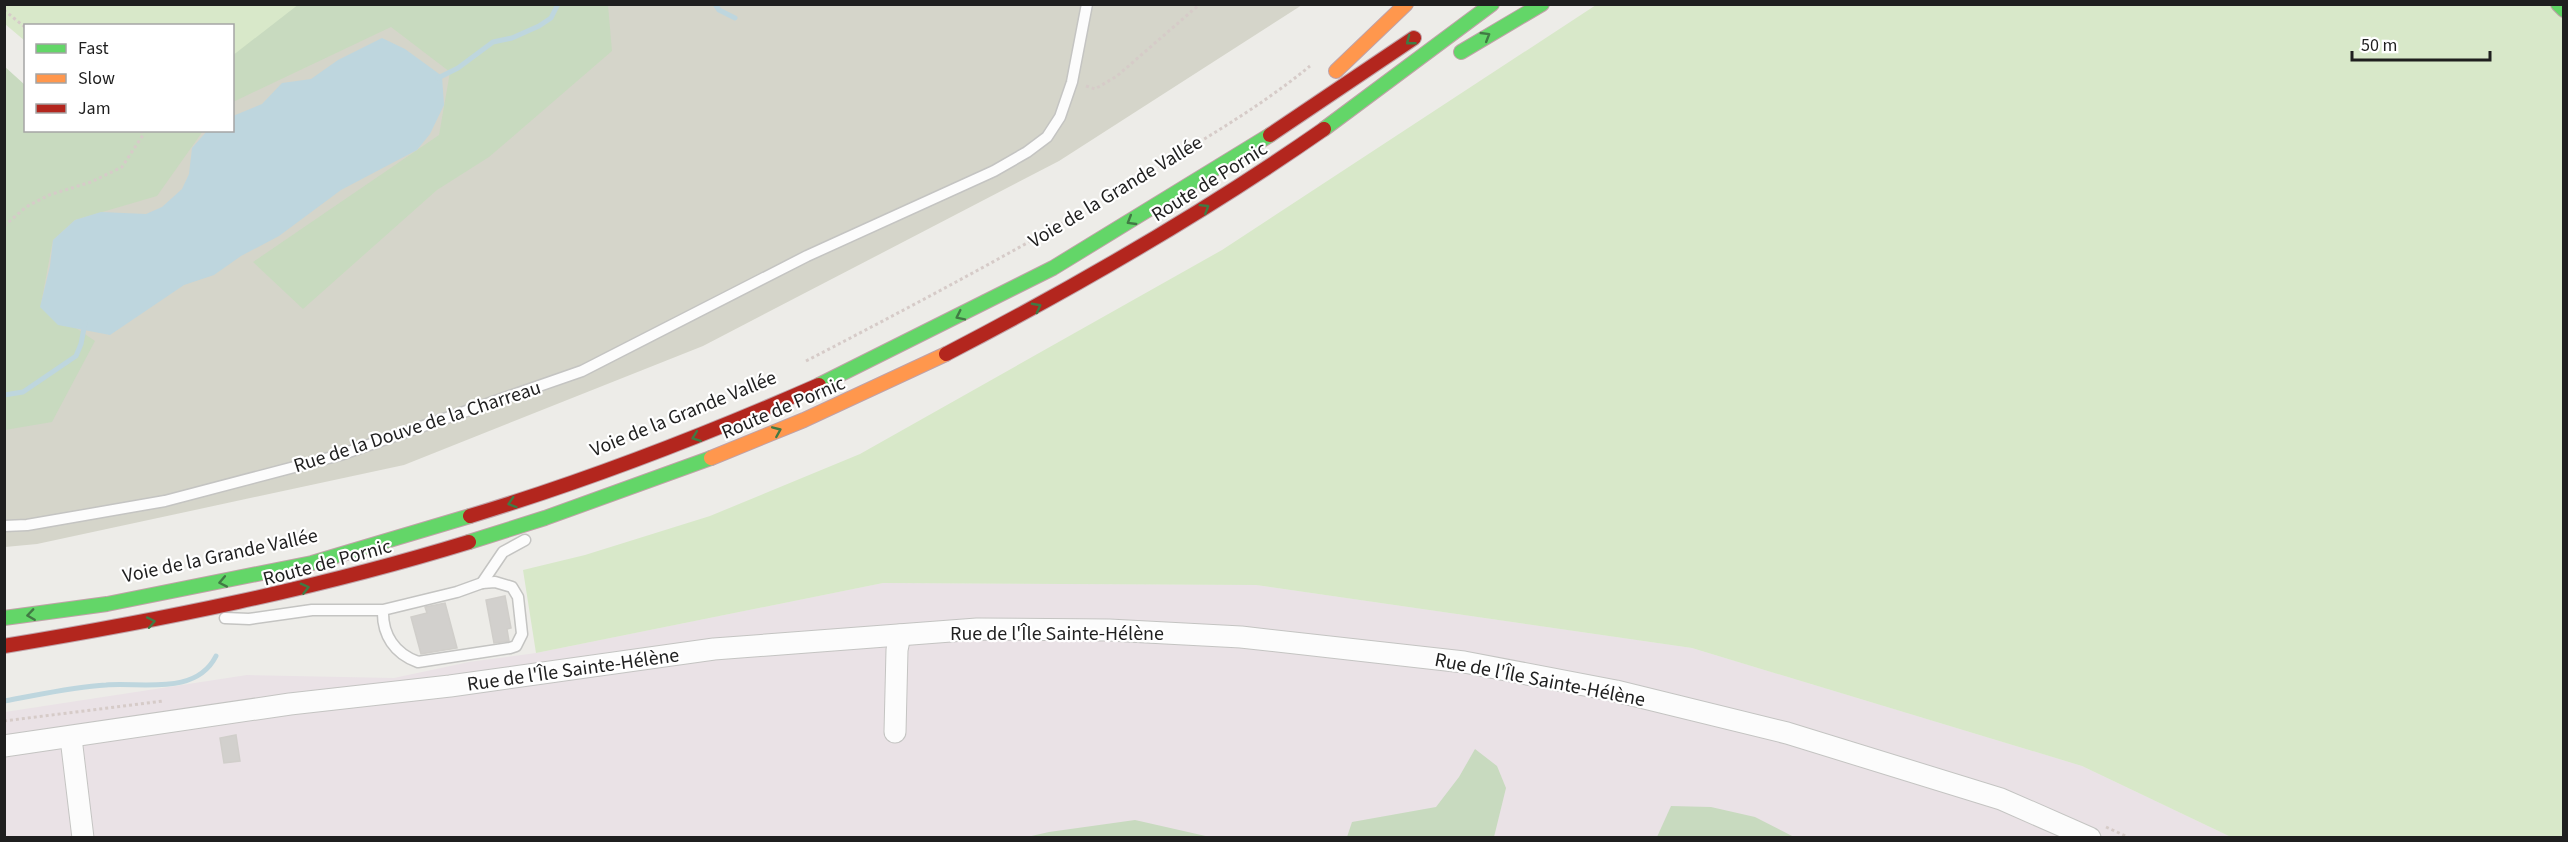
<svg xmlns="http://www.w3.org/2000/svg" width="2568" height="842" font-family="'Source Sans 3',sans-serif">
<style>
.industrial{fill:#eae2e6}
.construction{fill:#d5d5ca}
.grass{fill:#d8e8c9}
.forest{fill:#c8dabf}
.water{fill:#bed6de}
.lines{fill:none;stroke-linecap:round;stroke-linejoin:round}
.stream{stroke:#bed6de;stroke-width:5}
.building{fill:#d2d0cd;stroke:#d0ceca;stroke-width:1.5}
.lane-casing{stroke:#c4c4c2;stroke-width:13}
.street-casing{stroke:#c4c4c2;stroke-width:23}
.fast-casing{stroke:#c0a2a8;stroke-width:16}
.slow-casing{stroke:#c0a2a8;stroke-width:16}
.jam-casing{stroke:#c0a2a8;stroke-width:16}
.path{stroke:#d6cbc8;stroke-width:3;stroke-dasharray:3 3;stroke-linecap:butt}
.lane{stroke:#fcfcfc;stroke-width:10}
.street{stroke:#fcfcfc;stroke-width:21}
.fast{stroke:#63d668;stroke-width:14}
.slow{stroke:#ff974d;stroke-width:14}
.jam{stroke:#b3261e;stroke-width:14}
.oneway{stroke:#417a44}
.labels{text-anchor:middle;stroke-width:4.5;stroke-linejoin:round;paint-order:stroke}
.street-label{font-size:20px;fill:#1f1f1f;stroke:#fff}
</style>
<rect width="100%" height="100%" fill="#edece8"/>
<polygon class="industrial" points="883,583 1256,585 1692,648 2082,766 2231,837 5,838 5,712 247,675 394,678 469,662 536,653"/>
<polygon class="construction" points="300,5 1302,5 1059,161 703,346 404,465 37,544 5,547 5,238 136,131 232,130 233,56"/>
<g class="grass">
<polygon points="4,5 300,5 233,56 232,26 26,26 25,41 5,24"/>
<polygon points="1596,5 2563,5 2563,837 2231,837 2082,766 1692,648 1256,585 883,583 536,653 523,570 585,555 710,516 860,454 1222,250"/>
</g>
<g class="forest">
<polygon points="299,4 608,5 612,51 489,157 437,190 303,309 253,262 439,135 450,72 391,27 233,102 232,56"/>
<polygon points="4,66 25,85 26,130 203,131 157,196 75,220 53,240 41,304 95,341 52,422 5,430"/>
<polygon points="1475,749 1497,766 1506,788 1494,837 1347,837 1352,822 1436,807 1459,777"/>
<polygon points="1671,806 1711,807 1755,817 1794,837 1657,837"/>
<polygon points="1135,820 1210,837 1027,837 1049,832"/>
</g>
<polygon class="water" points="382,38 405,49 442,76 444,105 430,134 417,150 341,190 279,236 241,256 214,275 184,285 110,335 58,325 40,307 50,266 53,240 75,220 101,212 146,214 162,207 182,189 189,174 192,148 207,131 232,130 233,116 262,104 282,83 311,79 338,60"/>
<g class="lines">
<g class="stream">
<polyline points="715,4 719,10 735,18"/>
<polyline points="438,78 458,68 493,42 512,38 539,26 551,18 558,4"/>
<polyline points="4,395 23,392 76,356 81,344 85,323"/>
<path d="M4,701C38,695 72,687 106,685C142,682 196,696 216,656"/>
</g>
</g>
<g class="building">
<polygon points="505,596 511,628 507,629 509,641 494,643 486,600"/>
<polygon points="445,603 457,648 421,654 411,617 427,613 425,607"/>
<polygon points="236,735 240,761 224,763 220,738"/>
</g>
<g class="lines">
<g class="lane-casing">
<g id="lane">
<polyline points="4,526 27,525 165,501 340,455 582,371 807,256 994,171 1027,152 1047,137 1060,117 1072,82 1087,4"/>
<polyline points="482,583 503,552 525,540"/>
<path d="M225,618L249,619L312,610H383L457,592L482,583L495,582L512,587L518,597L522,634L516,646L510,648L418,662C395,654 382,635 383,610"/>
</g>
</g>
<g class="street-casing">
<g id="street">
<polyline points="895,732 897,650 900,635"/>
<polyline points="71,738 83,838"/>
<polyline points="4,746 290,704 450,686 714,649 977,629 1109,630 1241,637 1464,662 1616,691 1787,733 2001,799 2090,838"/>
</g>
</g>
<g class="fast-casing">
<g id="fast">
<polyline points="2558,4 2564,10"/>
<polyline points="1461,52 1542,4"/>
<polyline points="1324,129 1492,4"/>
<polyline points="819,385 1053,268 1270,135"/>
<polyline points="469,542 545,518 711,458"/>
<polyline points="4,618 107,604 312,563 470,516"/>
</g>
</g>
<g class="slow-casing">
<g id="slow">
<polyline points="1336,71 1406,4"/>
<polyline points="711,458 804,420 946,354"/>
</g>
</g>
<g class="jam-casing">
<g id="jam">
<polyline points="1270,135 1414,38"/>
<path d="M946,354C1079,285 1202,214 1324,129"/>
<path d="M470,516C589,480 705,435 819,385"/>
<path d="M4,646C161,620 316,589 469,542"/>
</g>
</g>
<g class="path">
<polyline points="4,10 26,28"/>
<polyline points="1086,86 1095,89 1117,76 1200,4"/>
<polyline points="4,226 26,207 49,195 91,182 122,167 143,135 141,130"/>
<path d="M806,361C920,302 1033,242 1143,176C1199,142 1259,108 1310,66"/>
<polyline points="4,721 163,701"/>
<polyline points="2106,827 2130,838"/>
</g>
<use href="#lane" class="lane"/>
<use href="#street" class="street"/>
<use href="#fast" class="fast"/>
<use href="#slow" class="slow"/>
<use href="#jam" class="jam"/>
</g>
<defs><path id="oneway-chevron" d="M-2-3.5L2.5 0L-2 3.5" fill="none" stroke-width="1.6" stroke-linecap="round" stroke-linejoin="round" transform="scale(1.5)"/></defs>
<g class="oneway">
<use href="#oneway-chevron" transform="translate(1486 36) rotate(-31)"/>
<use href="#oneway-chevron" transform="translate(1410 41) rotate(142)"/>
<use href="#oneway-chevron" transform="translate(1205 208) rotate(-32)"/>
<use href="#oneway-chevron" transform="translate(1131 221) rotate(149)"/>
<use href="#oneway-chevron" transform="translate(1037 307) rotate(-28)"/>
<use href="#oneway-chevron" transform="translate(960 316) rotate(154)"/>
<use href="#oneway-chevron" transform="translate(777 431) rotate(-23)"/>
<use href="#oneway-chevron" transform="translate(696 437) rotate(159)"/>
<use href="#oneway-chevron" transform="translate(512 503) rotate(162)"/>
<use href="#oneway-chevron" transform="translate(223 582) rotate(169)"/>
<use href="#oneway-chevron" transform="translate(305 588) rotate(-14)"/>
<use href="#oneway-chevron" transform="translate(31 615) rotate(172)"/>
<use href="#oneway-chevron" transform="translate(151 622) rotate(-11)"/>
</g>
<g class="labels">
<g class="street-label">
<text transform="translate(1209 181) rotate(-32)" y="7">Route de Pornic</text>
<text transform="translate(1115 191) rotate(-31)" y="7">Voie de la Grande Vallée</text>
<text transform="translate(783 407) rotate(-23)" y="7">Route de Pornic</text>
<text transform="translate(683 413) rotate(-22)" y="7">Voie de la Grande Vallée</text>
<text transform="translate(417 426) rotate(-18)" y="7">Rue de la Douve de la Charreau</text>
<text transform="translate(220 555) rotate(-12)" y="7">Voie de la Grande Vallée</text>
<text transform="translate(327 562) rotate(-15)" y="7">Route de Pornic</text>
<text x="1057" y="640">Rue de l'Île Sainte-Hélène</text>
<text transform="translate(573 669) rotate(-8)" y="7">Rue de l'Île Sainte-Hélène</text>
<text transform="translate(1540 679) rotate(11)" y="7">Rue de l'Île Sainte-Hélène</text>
</g>
</g>
<rect width="2568" height="842" fill="none" stroke="#1f1f1f" stroke-width="12"/>
<rect x="24" y="24" width="210" height="108" fill="#ffffff" stroke="#a5a5a5" stroke-width="1.5"/>
<rect x="36" y="44" width="30" height="9" fill="#63d668" stroke="#a5a5a5" stroke-width="1.5"/>
<text x="78" y="54" font-size="18" fill="#1f1f1f">Fast</text>
<rect x="36" y="74" width="30" height="9" fill="#ff974d" stroke="#a5a5a5" stroke-width="1.5"/>
<text x="78" y="84" font-size="18" fill="#1f1f1f">Slow</text>
<rect x="36" y="104" width="30" height="9" fill="#b3261e" stroke="#a5a5a5" stroke-width="1.5"/>
<text x="78" y="114" font-size="18" fill="#1f1f1f">Jam</text>
<path d="M2352 51v9h138v-9" fill="none" stroke="#1f1f1f" stroke-width="3"/>
<text x="2361" y="51" font-size="18" fill="#1f1f1f" stroke="#ffffff" stroke-width="4.5" paint-order="stroke">50 m</text>
</svg>
